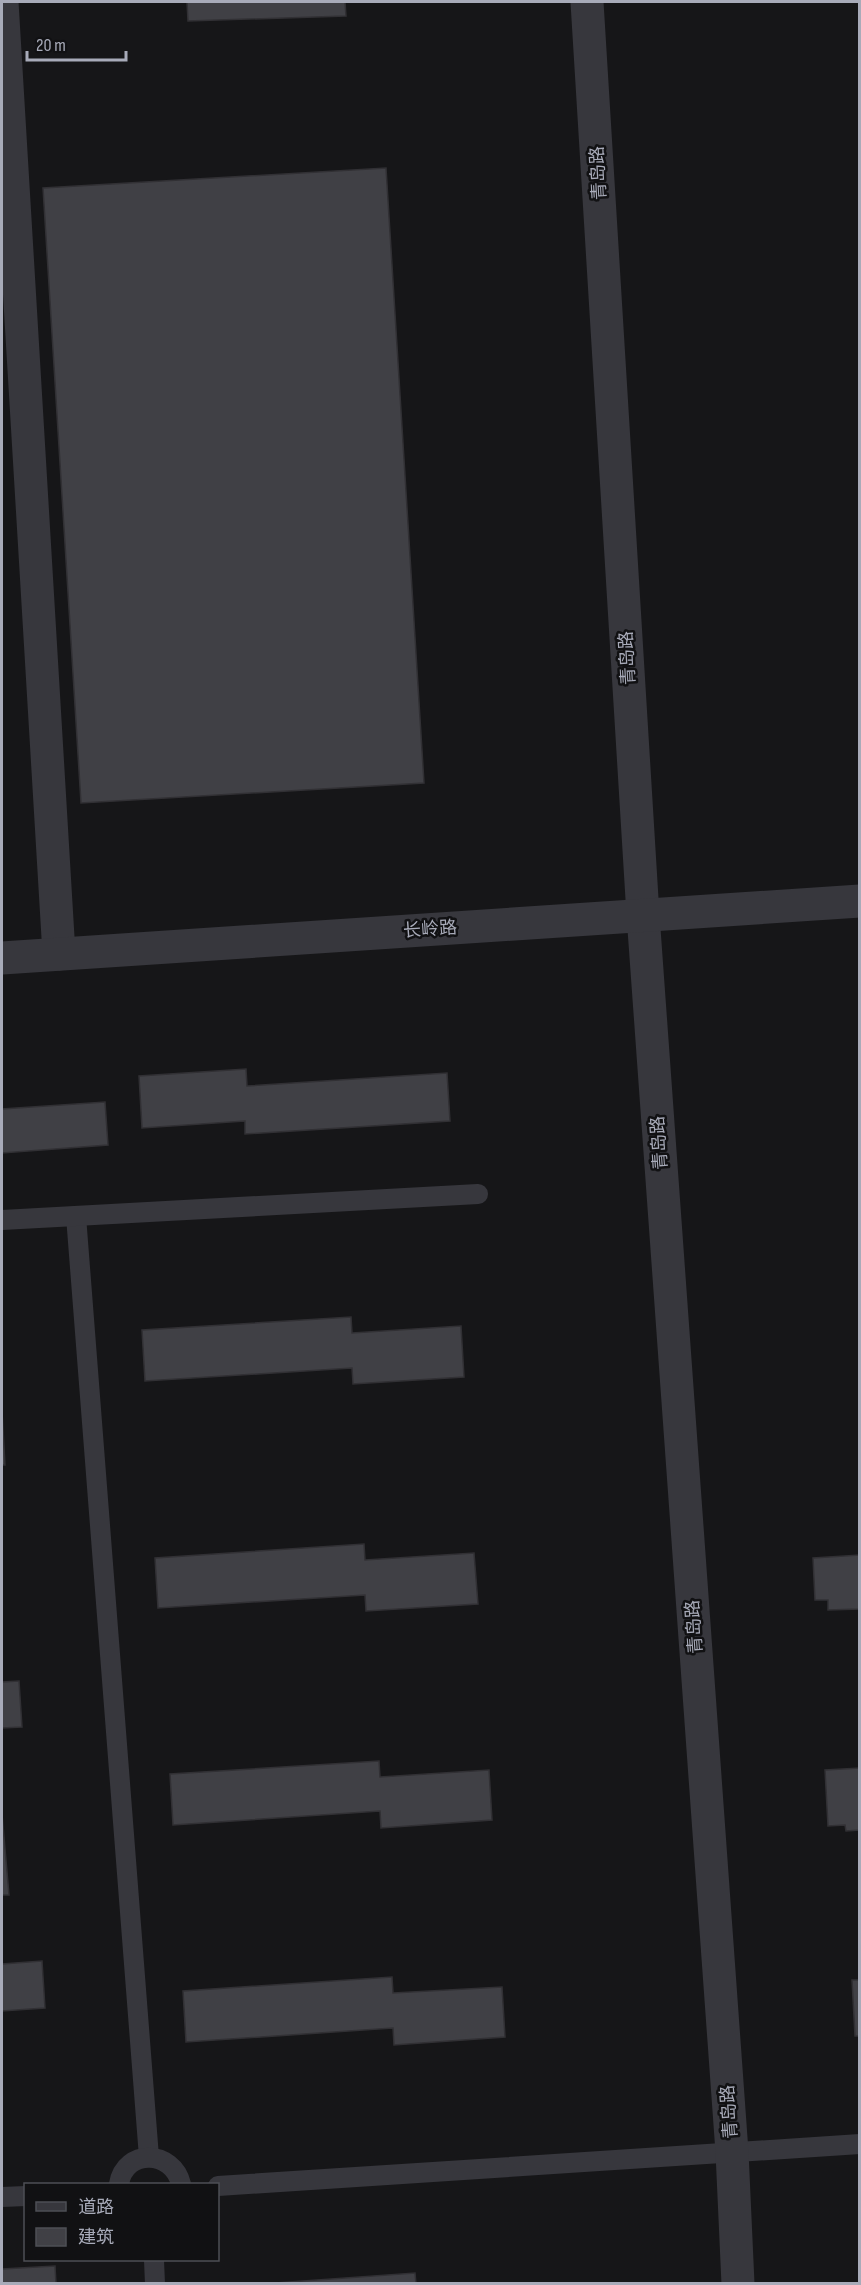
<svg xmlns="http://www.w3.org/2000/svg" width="861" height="2285" font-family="'Sofia Sans Condensed','Noto Sans SC',sans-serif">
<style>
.building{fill:#404045;stroke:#313034;stroke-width:1.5}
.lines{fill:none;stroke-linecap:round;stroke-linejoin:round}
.service{stroke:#37373d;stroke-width:20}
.minor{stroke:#37373d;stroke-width:33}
.tertiary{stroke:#37373d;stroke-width:33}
.labels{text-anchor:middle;stroke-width:5;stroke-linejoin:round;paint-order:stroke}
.street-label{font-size:18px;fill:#a8abb9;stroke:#111113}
</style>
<rect width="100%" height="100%" fill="#161618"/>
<g class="building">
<polygon points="187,2 345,2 346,16 188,21"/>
<polygon points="386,168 424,783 81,803 43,188"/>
<polygon points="246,1069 247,1086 447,1073 450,1121 245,1134 245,1121 142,1128 139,1076"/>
<polygon points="105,1102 108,1145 2,1153 2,1109"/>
<polygon points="351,1317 352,1333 461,1326 464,1377 353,1384 352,1368 145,1381 142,1330"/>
<polygon points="2,1411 5,1465 2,1465"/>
<polygon points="364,1544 365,1560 474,1553 478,1604 366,1611 365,1595 158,1608 155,1558"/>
<polygon points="860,1555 860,1609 828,1610 828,1600 815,1600 813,1558"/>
<polygon points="19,1681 22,1727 2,1728 2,1682"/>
<polygon points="379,1761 380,1777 489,1770 492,1820 381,1828 380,1811 173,1825 170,1774"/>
<polygon points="860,1768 860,1830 846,1831 845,1825 828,1826 825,1770"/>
<polygon points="2,1814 9,1895 2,1895"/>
<polygon points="42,1961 45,2008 2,2011 2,1964"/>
<polygon points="392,1977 393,1993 502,1987 505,2037 394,2045 393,2028 186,2042 183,1991"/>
<polygon points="852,1980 860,1980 860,2036 855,2036"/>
<polygon points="55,2266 56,2284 2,2284 2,2269"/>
<polygon points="415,2273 416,2284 261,2284"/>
</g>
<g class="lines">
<g class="service">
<polyline points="76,1216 149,2157"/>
<polyline points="2,1220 478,1194"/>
<path d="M119,2184C125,2148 173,2150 181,2184"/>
<polyline points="218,2186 860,2144"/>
<polyline points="2,2197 26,2196"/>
<polyline points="154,2260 155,2284"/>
</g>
<polyline class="minor" points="2,2 59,954"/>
<g class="tertiary">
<polyline points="587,2 643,915 732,2152 738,2284"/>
<polyline points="2,958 860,901"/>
</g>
</g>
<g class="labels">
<g class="street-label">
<text transform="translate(598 173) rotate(-93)" y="6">青岛路</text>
<text transform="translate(627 658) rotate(-93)" y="6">青岛路</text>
<text transform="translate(430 929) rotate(-4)" y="6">长岭路</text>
<text transform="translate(659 1143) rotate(-94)" y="6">青岛路</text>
<text transform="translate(694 1627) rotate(-94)" y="6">青岛路</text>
<text transform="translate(729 2112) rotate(-94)" y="6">青岛路</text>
</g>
</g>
<rect width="861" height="2285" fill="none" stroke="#a8abb9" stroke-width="6"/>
<rect x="24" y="2183" width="195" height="78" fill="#111113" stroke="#4d4f55" stroke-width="1.5"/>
<rect x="36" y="2202" width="30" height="9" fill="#37373d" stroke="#4d4f55" stroke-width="1.5"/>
<text x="78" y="2213" font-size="18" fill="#a8abb9">道路</text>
<rect x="36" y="2228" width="30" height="18" fill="#404045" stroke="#4d4f55" stroke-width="1.5"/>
<text x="78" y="2243" font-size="18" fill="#a8abb9">建筑</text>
<path d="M27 51v9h99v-9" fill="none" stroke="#a8abb9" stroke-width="3"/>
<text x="36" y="51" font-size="18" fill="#a8abb9" stroke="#111113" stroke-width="4.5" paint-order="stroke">20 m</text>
</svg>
